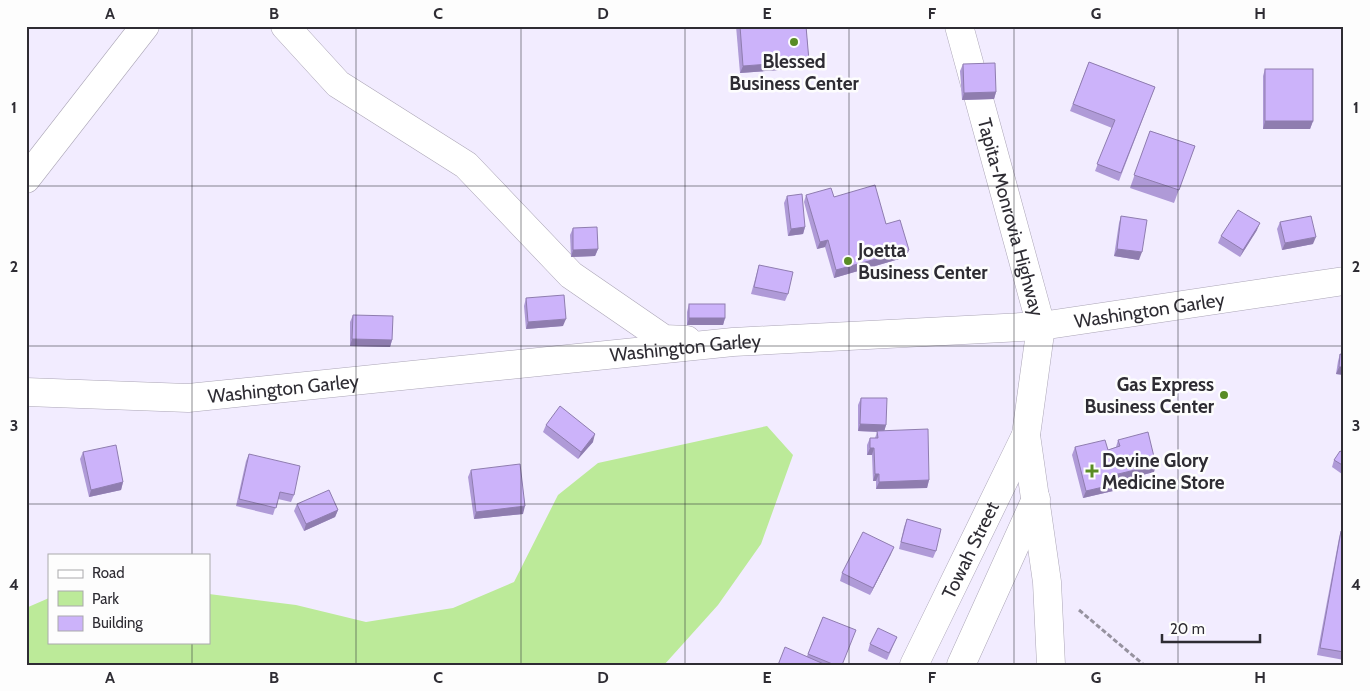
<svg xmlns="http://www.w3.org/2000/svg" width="1370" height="691" font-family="Cabin,sans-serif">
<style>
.green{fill:#bcea99}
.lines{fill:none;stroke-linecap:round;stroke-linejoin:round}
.minor-casing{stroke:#aba5b6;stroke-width:29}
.tertiary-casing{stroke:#aba5b6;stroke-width:29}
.trunk-casing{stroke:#aba5b6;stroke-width:29}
.path{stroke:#96929f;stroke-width:3;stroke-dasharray:5 2.5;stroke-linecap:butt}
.minor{stroke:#fff;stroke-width:28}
.tertiary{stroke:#fff;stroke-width:28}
.trunk{stroke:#fff;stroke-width:28}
.wall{fill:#af9ad7}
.shaded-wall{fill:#8f7daf}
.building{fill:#ccb3fa;stroke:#8f7daf}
.grid{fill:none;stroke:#2e2c33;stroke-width:1;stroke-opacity:0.55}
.poi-dot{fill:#598c24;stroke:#fdfdfd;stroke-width:2}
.labels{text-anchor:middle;stroke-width:5;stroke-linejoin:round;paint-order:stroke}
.poi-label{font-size:19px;font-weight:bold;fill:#2e2c33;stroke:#fdfdfd;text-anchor:start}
.street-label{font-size:19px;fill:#2e2c33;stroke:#fdfdfd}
.neatline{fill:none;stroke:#2e2c33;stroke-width:2}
.grid-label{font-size:16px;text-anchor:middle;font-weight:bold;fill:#2e2c33}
</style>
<rect width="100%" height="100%" fill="#f2ecff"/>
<polygon class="green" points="767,426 793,455 761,544 718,605 664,665 26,665 26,608 49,598 49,642 209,642 209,594 296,605 366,622 453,608 514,582 558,495 598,463"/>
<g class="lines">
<g class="minor-casing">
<g id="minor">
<polyline points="285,26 338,84 466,165 571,275 664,339 687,340"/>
<polyline points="26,179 145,26"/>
<path id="s1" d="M26,392L188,398L733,342L1041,326L1344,281"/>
</g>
</g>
<g class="tertiary-casing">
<g id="tertiary">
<path id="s2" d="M914,665L1026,435"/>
<polyline points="961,665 1036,499"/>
</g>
</g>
<g class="trunk-casing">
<g id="trunk">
<path id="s3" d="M959,26L1041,326L1026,435L1047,582L1051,665"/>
</g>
</g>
<polyline class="path" points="1079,610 1144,665"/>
<use href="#minor" class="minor"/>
<use href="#tertiary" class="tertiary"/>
<use href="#trunk" class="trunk"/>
</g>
<g class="wall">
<polygon points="736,26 806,26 809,61 806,68 740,73"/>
<polygon points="1089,62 1155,87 1119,181 1095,171 1112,128 1070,111"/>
<polygon points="963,64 996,92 994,99 962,100 960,71"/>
<polygon points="1265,69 1313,121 1310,129 1263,129 1263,76"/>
<polygon points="1150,131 1195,146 1174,203 1130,188"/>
<polygon points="806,195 834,197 886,224 909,250 906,257 834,278 825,247 817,249 804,202"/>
<polygon points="787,196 805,227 803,234 788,236 784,203"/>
<polygon points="1121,216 1139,260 1114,256 1119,223"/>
<polygon points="1280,222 1313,244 1282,250 1277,229"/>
<polygon points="573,228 598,249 595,256 571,257 570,235"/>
<polygon points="1257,230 1240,257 1218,243 1221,236"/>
<polygon points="759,265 788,294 785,301 751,294"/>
<polygon points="526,298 563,326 526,329 524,306"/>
<polygon points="689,304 725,318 723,325 687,325 687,312"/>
<polygon points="353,315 392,340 390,347 350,346 350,322"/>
<polygon points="1340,354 1344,355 1344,375 1336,374 1338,361"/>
<polygon points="861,398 886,425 884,431 929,480 927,488 876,489 876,481 873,481 872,455 867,455 867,445 870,438 875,438 877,432 858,431 858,405"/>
<polygon points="546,425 593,442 578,459 543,432"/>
<polygon points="1118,440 1154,472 1115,482 1113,491 1083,498 1072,455 1075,447 1108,450 1116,447"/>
<polygon points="83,452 123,482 121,490 89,497 80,459"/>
<polygon points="1344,453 1344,471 1342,474 1332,467 1334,460"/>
<polygon points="249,454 294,495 291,502 278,499 273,515 236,506 246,461"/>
<polygon points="471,470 523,514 474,519 468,477"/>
<polygon points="297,504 338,510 335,517 304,531 294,511"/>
<polygon points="907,519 936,551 933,558 899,549 904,527"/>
<polygon points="1341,531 1344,532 1344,660 1317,655 1339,538"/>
<polygon points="891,554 870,595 840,581 842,573"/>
<polygon points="823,617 842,665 778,665 807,656"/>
<polygon points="897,637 887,660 868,651 870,644"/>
</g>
<g class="shaded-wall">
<polygon points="809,61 806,68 740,73 743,66"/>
<polygon points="996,92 994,99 962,100 964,93"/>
<polygon points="1265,121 1313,121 1310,129 1263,129"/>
<polygon points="1260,223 1257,230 1240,257 1243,250"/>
<polygon points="805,227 803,234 788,236 791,229"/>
<polygon points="1316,237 1313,244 1282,250 1285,243"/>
<polygon points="828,240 825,247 817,249 820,242"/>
<polygon points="598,249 595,256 571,257 573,250"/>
<polygon points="1117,249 1142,252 1139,260 1114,256"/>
<polygon points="909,250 906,257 834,278 836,270"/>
<polygon points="689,318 725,318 723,325 687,325"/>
<polygon points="566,319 563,326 526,329 528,322"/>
<polygon points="352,339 392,340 390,347 350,346"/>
<polygon points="1339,367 1344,367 1344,375 1336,374"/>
<polygon points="860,424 886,425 884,432 858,431"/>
<polygon points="595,434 593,442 578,459 581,452"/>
<polygon points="870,448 874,448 872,455 867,455"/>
<polygon points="1156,465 1154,472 1111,483 1114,475"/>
<polygon points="875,474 879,474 876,481 873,481"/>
<polygon points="929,480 927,488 876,489 879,482"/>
<polygon points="123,482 121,490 89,497 91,490"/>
<polygon points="1116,484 1113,491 1083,498 1086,491"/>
<polygon points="525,506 523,514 474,519 476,512"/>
<polygon points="338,510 335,517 304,531 306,524"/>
<polygon points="894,547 891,554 870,595 873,588"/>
</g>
<g class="building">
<polygon points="740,26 806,26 809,61 743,66"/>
<polygon points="1089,62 1155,87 1121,173 1097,164 1115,120 1073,104"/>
<polygon points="995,63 996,92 964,93 963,64"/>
<rect x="1265" y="69" width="48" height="52"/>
<polygon points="1150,131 1195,146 1179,190 1134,175"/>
<polygon points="875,185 886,224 900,220 909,250 836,270 828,240 820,242 806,195 831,188 834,197"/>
<polygon points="802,194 805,227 791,229 787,196"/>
<polygon points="1238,210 1260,223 1243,250 1221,236"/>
<polygon points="1121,216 1147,220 1142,252 1117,249"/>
<polygon points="1311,216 1316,237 1285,243 1280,222"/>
<polygon points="597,227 598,249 573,250 573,228"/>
<polygon points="759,265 793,272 788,294 754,287"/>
<polygon points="564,295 566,319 528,322 526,298"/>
<rect x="689" y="304" width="36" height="14"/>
<polygon points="353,315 393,316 392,340 352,339"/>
<polygon points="1340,354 1344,355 1344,367 1339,367"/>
<polygon points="861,398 887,398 886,425 860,424"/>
<polygon points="560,406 595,434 581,452 546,425"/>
<polygon points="928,429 929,480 879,482 879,474 875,474 874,448 870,448 870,438 878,438 877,431"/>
<polygon points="1148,432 1156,465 1114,475 1116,484 1086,491 1075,447 1105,440 1108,450 1120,446 1118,440"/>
<polygon points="116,445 123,482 91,490 83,452"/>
<polygon points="1340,451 1344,453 1344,466 1334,460"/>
<polygon points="249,454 300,466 294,495 280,492 276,508 239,499"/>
<polygon points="520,464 525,506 476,512 471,470"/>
<polygon points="329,490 338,510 306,524 297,504"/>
<polygon points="907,519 941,529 936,551 901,542"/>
<polygon points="1341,531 1344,532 1344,652 1320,648"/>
<polygon points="863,532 894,547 873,588 842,573"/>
<polygon points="823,617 856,630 842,665 835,665 808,654"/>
<polygon points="878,628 897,637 889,653 870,644"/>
<polygon points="785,647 826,665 778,665"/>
</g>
<path class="grid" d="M192,26V555M356,26V665M521,26V665M685,26V665M849,26V665M1014,26V665M1178,26V665M26,186H1344M26,346H1344M26,504H1344M192,642V665"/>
<g class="poi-dot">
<circle cx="794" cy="42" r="5"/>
<circle cx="848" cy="261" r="5"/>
<circle cx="1224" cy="395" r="5"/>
<path d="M1089.5 463.5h5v5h5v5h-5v5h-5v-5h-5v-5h5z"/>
</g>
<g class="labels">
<g class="poi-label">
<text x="794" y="68" text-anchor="middle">Blessed<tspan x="794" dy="22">Business Center</tspan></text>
<text x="858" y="257">Joetta<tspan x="858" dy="22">Business Center</tspan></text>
<text x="1214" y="391" text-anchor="end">Gas Express<tspan x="1214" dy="22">Business Center</tspan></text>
<text x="1102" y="467">Devine Glory<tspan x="1102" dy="22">Medicine Store</tspan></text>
</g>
<g class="street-label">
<text dy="7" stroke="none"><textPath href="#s3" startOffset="198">Tapita-Monrovia Highway</textPath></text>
<text dy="7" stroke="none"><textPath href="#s1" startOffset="1128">Washington Garley</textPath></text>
<text dy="7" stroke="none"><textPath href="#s1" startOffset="662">Washington Garley</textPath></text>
<text dy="7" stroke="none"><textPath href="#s1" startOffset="258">Washington Garley</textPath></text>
<text dy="7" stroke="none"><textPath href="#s2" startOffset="128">Towah Street</textPath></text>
</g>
</g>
<rect width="1370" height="691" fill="none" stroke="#fdfdfd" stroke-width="55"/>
<rect x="48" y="554" width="162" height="90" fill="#fdfdfd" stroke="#aaa9ac"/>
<rect x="58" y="570" width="25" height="8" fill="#ffffff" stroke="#aaa9ac"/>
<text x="92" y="578" font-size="15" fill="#2e2c33">Road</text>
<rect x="58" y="591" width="25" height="15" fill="#bcea99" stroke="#aaa9ac"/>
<text x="92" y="604" font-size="15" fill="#2e2c33">Park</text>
<rect x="58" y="616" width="25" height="15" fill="#ccb3fa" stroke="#aaa9ac"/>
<text x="92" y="628" font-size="15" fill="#2e2c33">Building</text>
<path d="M1162 634v8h98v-8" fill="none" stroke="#2e2c33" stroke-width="2.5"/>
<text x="1170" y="634" font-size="15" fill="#2e2c33" stroke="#fdfdfd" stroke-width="4" paint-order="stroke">20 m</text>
<rect x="28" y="28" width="1314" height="636" class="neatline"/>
<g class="grid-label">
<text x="110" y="19">A</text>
<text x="274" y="19">B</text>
<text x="438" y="19">C</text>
<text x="603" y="19">D</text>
<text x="767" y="19">E</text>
<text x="932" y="19">F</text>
<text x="1096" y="19">G</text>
<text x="1260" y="19">H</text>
<text x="14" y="113">1</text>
<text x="1356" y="113">1</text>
<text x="14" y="272">2</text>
<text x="1356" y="272">2</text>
<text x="14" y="431">3</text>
<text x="1356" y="431">3</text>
<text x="14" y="590">4</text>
<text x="1356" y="590">4</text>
<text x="110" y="683">A</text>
<text x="274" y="683">B</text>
<text x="438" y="683">C</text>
<text x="603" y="683">D</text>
<text x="767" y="683">E</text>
<text x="932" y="683">F</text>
<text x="1096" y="683">G</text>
<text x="1260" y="683">H</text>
</g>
</svg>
